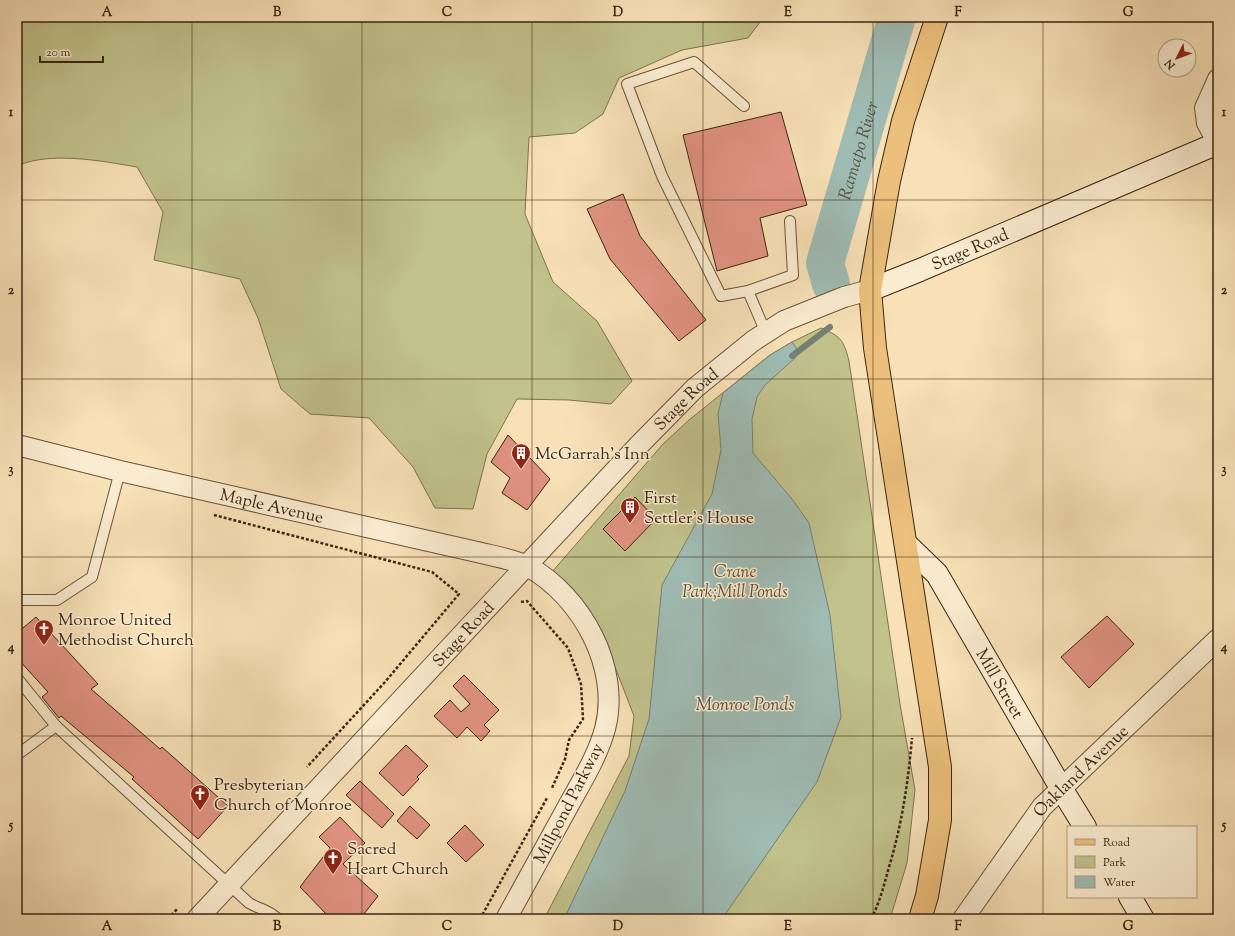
<svg xmlns="http://www.w3.org/2000/svg" width="1235" height="936" font-family="'Sorts Mill Goudy',serif">
<style>
.green{fill:#c1c28c;stroke:#7e744e}
.water{fill:#9fbcb4;stroke:#778073}
.lines{fill:none;stroke-linecap:round;stroke-linejoin:round}
.stream{stroke:#778073;stroke-width:6}
.river{stroke:#9fbcb4;stroke-width:38}
.building{fill:#e19383;stroke:#3a2511}
.lane-casing{stroke:#6a543a;stroke-width:12}
.street-casing{stroke:#6a543a;stroke-width:22}
.secondary-casing{stroke:#3a2511;stroke-width:24}
.primary-casing{stroke:#3a2511;stroke-width:24}
.path{stroke:#3a2511;stroke-width:2.5;stroke-dasharray:3 2;stroke-linecap:butt}
.lane{stroke:#faecd0;stroke-width:10}
.street{stroke:#faecd0;stroke-width:20}
.secondary{stroke:#faecd0;stroke-width:22}
.primary{stroke:#ecc07c;stroke-width:22}
.grid{fill:none;stroke:#3a2511;stroke-width:1;stroke-opacity:0.55}
.labels{text-anchor:middle;stroke-width:3;stroke-linejoin:round;paint-order:stroke}
.street-label{font-size:17px;fill:#3a2511;stroke:#faecd0}
.poi-label{font-size:17px;fill:#3a2511;stroke:#faecd0;text-anchor:start}
.park-label{font-size:17px;font-style:italic;fill:#5c4c30;stroke:#faecd0}
.water-label{font-size:18px;font-style:italic;fill:#585242;stroke:#faecd0}
.neatline{fill:none;stroke:#3a2511;stroke-width:1.5}
.grid-label{font-size:13px;text-anchor:middle;font-weight:bold;fill:#3a2511}
</style>
<rect width="100%" height="100%" fill="#f8e1b7"/>
<filter id="stains"><feTurbulence type="fractalNoise" baseFrequency=".005" numOctaves="4"/><feColorMatrix values="0 0 0 0 .2 0 0 0 0 .09 0 0 0 0 .02 0 0 0 .5 -.17"/></filter>
<radialGradient id="worn" r=".72"><stop offset=".6" stop-color="#630" stop-opacity="0"/><stop offset="1" stop-color="#630" stop-opacity=".3"/></radialGradient>
<g class="green">
<path d="M17,17H764L748,38L682,50L619,78L603,114L575,133L529,137L525,214L553,282L597,321L632,381L611,404L569,400L517,399L487,454L473,509L435,508L413,467L369,418L310,414L281,389L258,318L240,279L154,260L163,212L137,167C102,161 50,151 17,166Z"/>
<path d="M821,328C841,336 844,341 849,361L900,704L915,790L907,863L890,919H544L629,756L634,716L608,649L552,572L663,444L689,420L770,355L792,342Z"/>
</g>
<polygon class="water" points="792,342 799,352 795,358 765,385 757,397 752,419 753,453 792,499 809,523 830,615 841,717 817,782 722,919 564,919 625,791 649,719 662,585 712,494 721,450 718,414 723,393 770,355"/>
<g class="lines">
<polyline class="stream" points="792,356 830,327"/>
<path class="river" id="s1" d="M831,284L825,263L897,17"/>
</g>
<g class="building">
<polygon points="781,112 807,205 760,218 768,256 717,271 683,135"/>
<polygon points="623,194 640,236 706,320 679,341 610,259 587,209"/>
<polygon points="508,435 550,479 527,510 502,493 510,478 491,462"/>
<polygon points="635,497 656,519 625,551 603,529"/>
<polygon points="1107,616 1134,644 1089,688 1061,657"/>
<polygon points="36,617 98,684 91,689 160,749 162,747 228,806 198,839 132,779 134,777 61,716 59,718 42,697 48,692 17,658 17,633"/>
<polygon points="464,675 499,710 484,725 490,731 481,741 467,727 457,738 434,716 450,700 461,712 470,704 453,686"/>
<polygon points="406,745 428,766 417,777 419,779 403,796 379,773"/>
<polygon points="360,781 394,814 382,828 346,795"/>
<polygon points="410,806 430,825 417,839 397,821"/>
<polygon points="340,817 365,843 343,864 378,896 360,919 331,919 300,887 330,848 319,837"/>
<polygon points="465,825 484,845 466,862 447,843"/>
</g>
<g class="lines">
<g class="lane-casing">
<g id="lane">
<polyline points="744,106 694,62 627,84 662,176 721,296 748,291"/>
<polyline points="766,333 748,291 793,275 790,221"/>
<polyline points="17,600 57,600 92,577 120,471"/>
<path d="M17,678L56,726L249,903C261,910 268,909 278,919"/>
<polyline points="17,755 56,726"/>
</g>
</g>
<g class="street-casing">
<g id="street">
<polyline points="1218,143 1207,123 1205,108 1218,79"/>
<path id="s2" d="M17,445L120,471L477,552C493,556 514,559 529,567C582,597 621,668 605,729C597,758 580,784 566,810C546,847 526,883 506,919"/>
<path id="s3" d="M197,919L638,446L695,388L753,341L784,321L844,297L870,290"/>
<path id="s4" d="M963,919L1042,807L1218,639"/>
</g>
</g>
<g class="secondary-casing">
<g id="secondary">
<path id="s5" d="M870,290L920,270L1218,143"/>
<path id="s6" d="M907,545L937,574L1061,788L1085,827"/>
<polyline points="1130,897 1143,919"/>
</g>
</g>
<g class="primary-casing">
<polyline id="primary" points="920,919 927,896 940,820 940,767 875,348 870,290 889,181 903,121 937,17"/>
</g>
<g class="path">
<polyline points="214,515 432,572 459,594 385,682 307,767"/>
<polyline points="521,602 527,601 568,648 581,684 583,719 569,740 565,759 552,788"/>
<polyline points="168,919 178,908"/>
<polyline points="480,919 547,798"/>
<path d="M871,919C880,902 884,885 889,867C902,824 908,783 912,738"/>
</g>
<use href="#lane" class="lane"/>
<use href="#street" class="street"/>
<use href="#secondary" class="secondary"/>
<use href="#primary" class="primary"/>
</g>
<path class="grid" d="M192,17V919M362,17V919M532,17V919M703,17V919M873,17V919M1043,17V919M17,200H1218M17,379H1218M17,557H1218M17,736H1218"/>
<defs>
<g id="building-pin" transform="scale(1)"><path d="M0 17L-7.5 6A9.5 9.5 0 1 1 7.5 6Z" fill="#8f2418" stroke="#faecd0"/><path d="M-4-6H4V6H1V3H-1V6H-4ZM-2.5-4.3h1.7v1.8h-1.7ZM.8-4.3h1.7v1.8H.8ZM-2.5-1h1.7V.8h-1.7ZM.8-1h1.7V.8H.8Z" fill="#fff"/></g>
<g id="church-pin" transform="scale(1)"><path d="M0 17L-7.5 6A9.5 9.5 0 1 1 7.5 6Z" fill="#8f2418" stroke="#faecd0"/><path d="M-1.2-6h2.4v3.5h3.3v2.4h-3.3V6h-2.4V-.1h-3.3v-2.4h3.3Z" fill="#fff"/></g>
</defs>
<g fill-rule="evenodd">
<use href="#building-pin" x="521" y="453"/>
<use href="#building-pin" x="630" y="507"/>
<use href="#church-pin" x="44" y="629"/>
<use href="#church-pin" x="200" y="794"/>
<use href="#church-pin" x="333" y="858"/>
</g>
<g class="labels">
<g class="street-label">
<text dy="6" stroke="none"><textPath href="#s5" startOffset="108">Stage Road</textPath></text>
<text dy="6" stroke="none"><textPath href="#s3" startOffset="714">Stage Road</textPath></text>
<text dy="6" stroke="none"><textPath href="#s2" startOffset="262">Maple Avenue</textPath></text>
<text dy="6" stroke="none"><textPath href="#s3" startOffset="390">Stage Road</textPath></text>
<text dy="6" stroke="none"><textPath href="#s6" startOffset="168">Mill Street</textPath></text>
<text dy="6" stroke="none"><textPath href="#s4" startOffset="190">Oakland Avenue</textPath></text>
<text transform="translate(568 803) rotate(-63)" y="6">Millpond Parkway</text>
</g>
<g class="poi-label">
<text x="535" y="459">McGarrah's Inn</text>
<text x="644" y="503">First<tspan x="644" dy="20">Settler's House</tspan></text>
<text x="58" y="625">Monroe United<tspan x="58" dy="20">Methodist Church</tspan></text>
<text x="214" y="790">Presbyterian<tspan x="214" dy="20">Church of Monroe</tspan></text>
<text x="347" y="854">Sacred<tspan x="347" dy="20">Heart Church</tspan></text>
</g>
<g class="park-label">
<text x="735" y="577">Crane<tspan x="735" dy="20">Park;Mill Ponds</tspan></text>
</g>
<g class="water-label">
<text dy="6" stroke="none"><textPath href="#s1" startOffset="139">Ramapo River</textPath></text>
<text x="745" y="710">Monroe Ponds</text>
</g>
</g>
<rect width="1235" height="936" fill="none" stroke="#f8e1b7" stroke-width="44"/>
<rect x="1067" y="826" width="130" height="72" fill="#faecd0" stroke="#ad9c84"/>
<rect x="1075" y="839" width="20" height="6" fill="#ecc07c" stroke="#ad9c84"/>
<text x="1103" y="846" font-size="12" fill="#3a2511">Road</text>
<rect x="1075" y="856" width="20" height="12" fill="#c1c28c" stroke="#ad9c84"/>
<text x="1103" y="866" font-size="12" fill="#3a2511">Park</text>
<rect x="1075" y="876" width="20" height="12" fill="#9fbcb4" stroke="#ad9c84"/>
<text x="1103" y="886" font-size="12" fill="#3a2511">Water</text>
<g transform="translate(1177 58) rotate(228)"><circle r="19" fill="#faecd0" stroke="#ad9c84"/>
<path d="M0-3L7 15L0 10L-7 15Z" fill="#8f2418"/>
<text y="-6" font-size="11" font-weight="bold" text-anchor="middle" fill="#3a2511">N</text>
</g>
<path d="M40 56v6h63v-6" fill="none" stroke="#3a2511" stroke-width="2"/>
<text x="46" y="56" font-size="12" fill="#3a2511" stroke="#faecd0" stroke-width="3" paint-order="stroke">20 m</text>
<rect x="22" y="22" width="1191" height="892" class="neatline"/>
<g class="grid-label">
<text x="107" y="16">A</text>
<text x="277" y="16">B</text>
<text x="447" y="16">C</text>
<text x="618" y="16">D</text>
<text x="788" y="16">E</text>
<text x="958" y="16">F</text>
<text x="1128" y="16">G</text>
<text x="11" y="116">1</text>
<text x="1224" y="116">1</text>
<text x="11" y="294">2</text>
<text x="1224" y="294">2</text>
<text x="11" y="473">3</text>
<text x="1224" y="473">3</text>
<text x="11" y="651">4</text>
<text x="1224" y="651">4</text>
<text x="11" y="829">5</text>
<text x="1224" y="829">5</text>
<text x="107" y="930">A</text>
<text x="277" y="930">B</text>
<text x="447" y="930">C</text>
<text x="618" y="930">D</text>
<text x="788" y="930">E</text>
<text x="958" y="930">F</text>
<text x="1128" y="930">G</text>
</g>
<rect width="100%" height="100%" filter="url(#stains)"/>
<rect width="100%" height="100%" fill="url(#worn)"/>
</svg>
